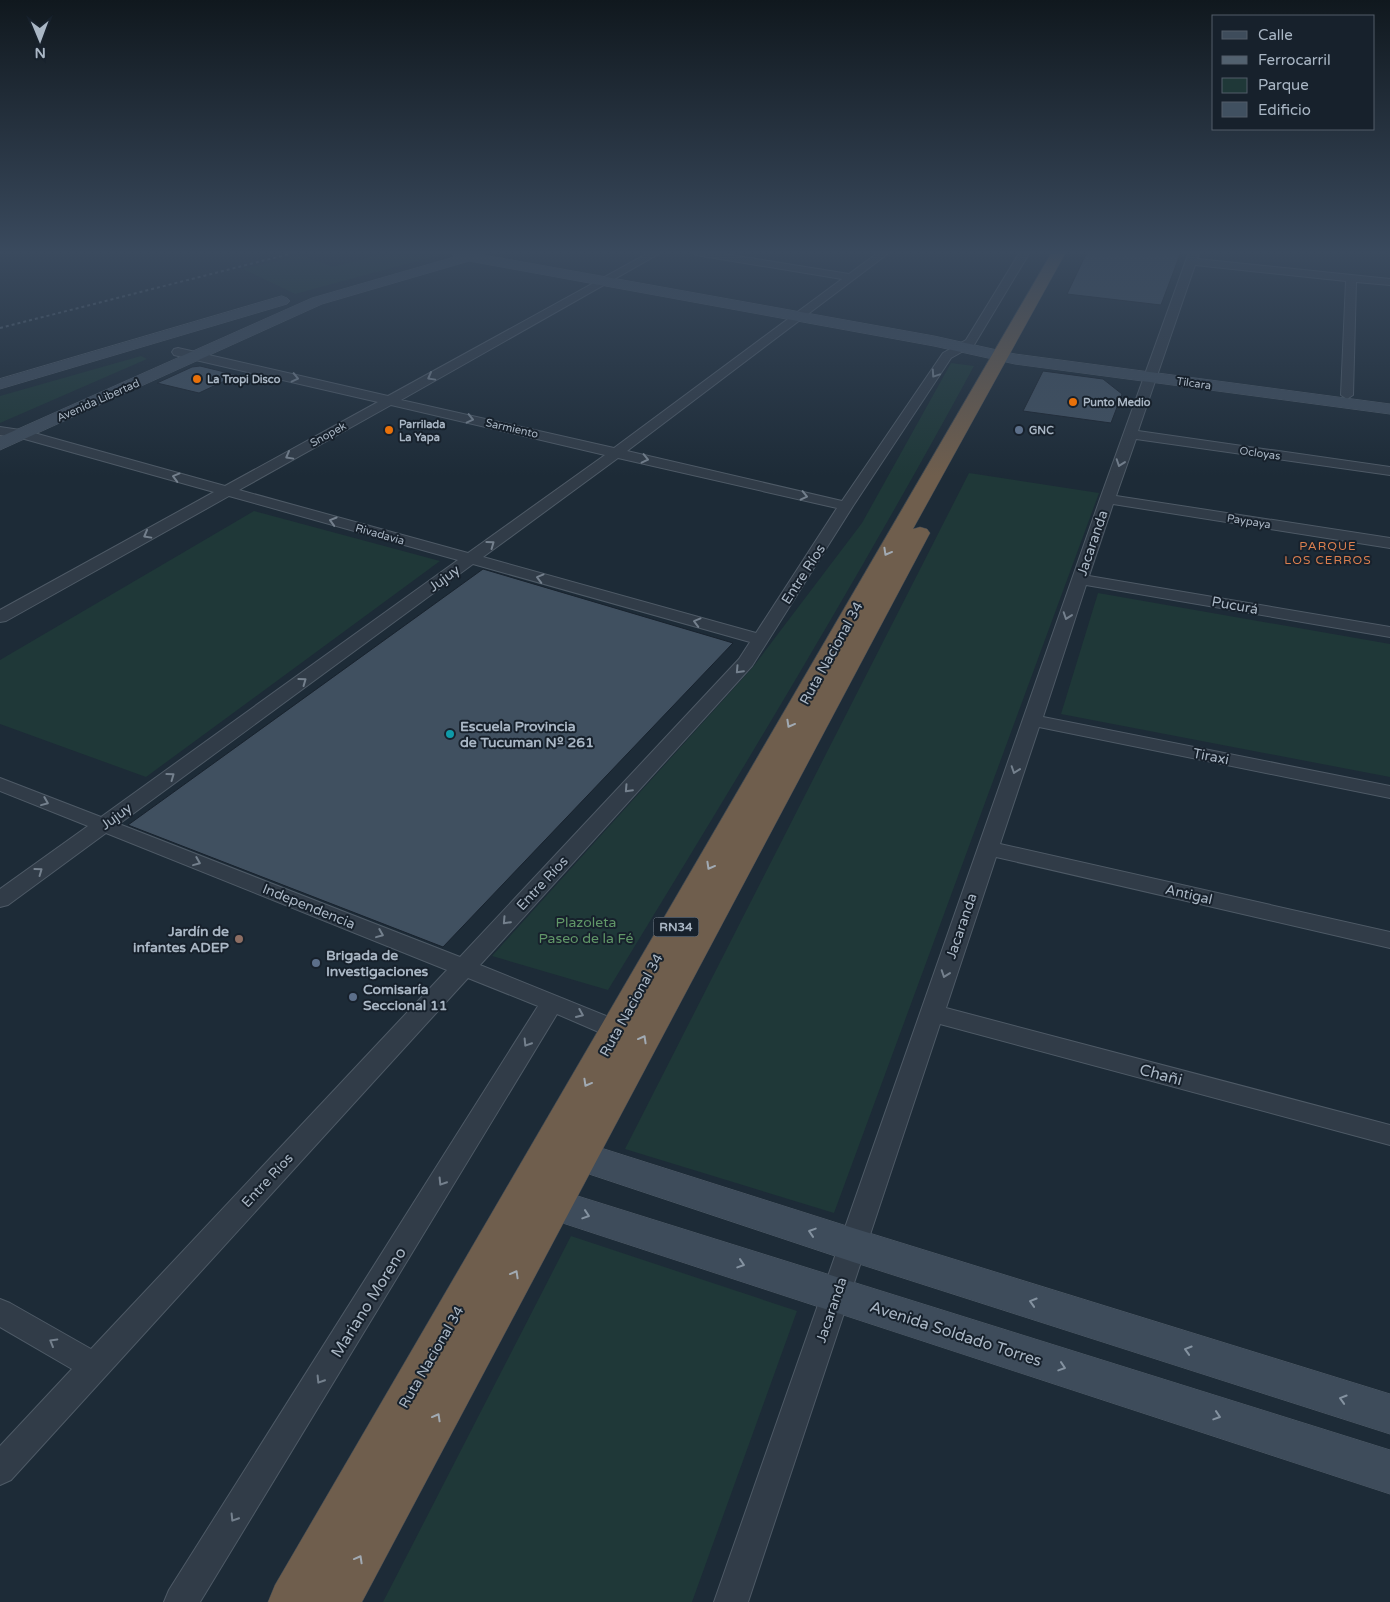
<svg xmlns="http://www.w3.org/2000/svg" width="1390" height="1602" font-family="'Varela Round',sans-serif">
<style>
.green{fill:#1f3838}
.building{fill:#405060;stroke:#19232e}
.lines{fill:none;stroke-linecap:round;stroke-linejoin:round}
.street-casing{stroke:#4e5a66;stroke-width:2}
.secondary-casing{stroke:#4e5a66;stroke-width:1}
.highway-casing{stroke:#3c4752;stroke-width:1}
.street{fill:#313c48;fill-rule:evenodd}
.secondary{fill:#3e4c5b;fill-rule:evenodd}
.highway{fill:#6f5e4d;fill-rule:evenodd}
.rail{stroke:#52616f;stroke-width:2;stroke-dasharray:3 3;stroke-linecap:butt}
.oneway{stroke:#74808d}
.oneway2{stroke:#a1aab3}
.oneway3{stroke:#8492a0}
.food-dot{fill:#e8710a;stroke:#17212c;stroke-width:2}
.service-dot{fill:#5c6f8a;stroke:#17212c;stroke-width:2}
.culture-dot{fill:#0f9aa8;stroke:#17212c;stroke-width:2}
.education-dot{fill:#8d6e63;stroke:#17212c;stroke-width:2}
.labels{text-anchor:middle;stroke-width:4;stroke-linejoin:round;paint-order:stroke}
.far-poi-label{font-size:11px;font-weight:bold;fill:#aab7c5;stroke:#17212c;text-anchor:start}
.far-street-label{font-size:11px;fill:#aab7c5;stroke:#17212c}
.far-neighbourhood-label{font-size:12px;letter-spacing:1px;fill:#db7f4f;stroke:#17212c}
.shield{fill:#17212c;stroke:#7e8a97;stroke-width:1}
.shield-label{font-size:12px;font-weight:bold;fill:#aab7c5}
.street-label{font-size:14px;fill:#aab7c5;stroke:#17212c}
.poi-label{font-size:14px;font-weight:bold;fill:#aab7c5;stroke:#17212c;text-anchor:start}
.park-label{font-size:14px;fill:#619768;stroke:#17212c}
.near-street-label{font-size:16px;fill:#aab7c5;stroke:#17212c}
</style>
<rect width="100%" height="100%" fill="#1d2b37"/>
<g class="green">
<polygon points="388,252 451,252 295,294 243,269 301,255 333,267"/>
<polygon points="141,356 147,359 0,423 0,396"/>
<path d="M951,363L974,366C859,578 734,784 608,990L492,956L753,667L862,523Z"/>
<polygon points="969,473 1099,493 834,1213 625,1149"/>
<polygon points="254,511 440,561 146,777 0,724 0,660"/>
<polygon points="1098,593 1390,644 1390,777 1061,714"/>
<polygon points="571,1236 797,1311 692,1602 383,1602"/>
</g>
<g class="building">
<polygon points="1087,252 1181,252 1161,305 1067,294"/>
<polygon points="200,366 237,375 199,393 157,383 192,367"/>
<polygon points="1043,371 1103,379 1122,394 1111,423 1023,411"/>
<polygon points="483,569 733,643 443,947 128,825"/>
</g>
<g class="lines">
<g class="street-casing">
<g id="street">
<path d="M650,252H662L401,400L614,448L842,279L696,255L691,252H712L849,274L879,252H890L627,451L842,501L943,353L966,340L1020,252H1030L974,345L951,358L853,506L752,666L480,965L626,1024L629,1030L626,1036L617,1039L608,1036L557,1014L200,1602H164L169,1590L538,1006L468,978L11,1480L0,1485V1446L72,1369L0,1327V1299L10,1303L91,1349L447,970L106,833L8,905L0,907V889L88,826L0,791V778L101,817L458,560L229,496L6,621L0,622V610L214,492L21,438L0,435V427L27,431L225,486L378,402L174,355L172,352L174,349L178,348L388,396ZM391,405L605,455L468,553L239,490ZM618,458L837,508L756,633L483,557ZM473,564L750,642L739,659L460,957L119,824Z"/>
<polygon points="1189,252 1199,252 1197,259 1390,279 1390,285 1356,282 1353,395 1347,399 1341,395 1346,281 1195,265 1138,431 1390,467 1390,475 1136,439 1116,496 1390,538 1390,548 1113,504 1089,576 1390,627 1390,637 1086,585 1043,717 1390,786 1390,798 1039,727 1000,844 1390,932 1390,948 996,857 946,1008 1390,1125 1390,1145 940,1024 748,1602 714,1602 1100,499"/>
</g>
</g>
<g class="secondary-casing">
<g id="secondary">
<polygon points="451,252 483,252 484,255 934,336 1015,354 1390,404 1390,414 1015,364 934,346 469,261 322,304 0,450 0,437 312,298 454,257 450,253"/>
<polygon points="282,296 287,298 290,301 287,304 0,389 0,379"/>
<polygon points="560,1135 853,1228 1390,1394 1390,1434 853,1262 547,1160 542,1150 547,1140"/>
<polygon points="536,1183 1390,1450 1390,1494 523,1210 517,1199 523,1188"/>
</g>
</g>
<g class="highway-casing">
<polygon id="highway" points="1052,252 1066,252 913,529 920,527 927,529 930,533 362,1602 268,1602 275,1585"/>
</g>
<use href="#street" class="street"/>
<use href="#secondary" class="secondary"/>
<use href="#highway" class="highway"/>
<polyline class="rail" points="0,328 297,252"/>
</g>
<defs><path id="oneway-chevron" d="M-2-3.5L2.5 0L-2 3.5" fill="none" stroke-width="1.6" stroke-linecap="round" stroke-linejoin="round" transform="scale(1.25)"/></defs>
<g class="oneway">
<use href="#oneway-chevron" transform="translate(935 374) rotate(124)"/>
<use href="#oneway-chevron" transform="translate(431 377) rotate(151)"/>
<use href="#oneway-chevron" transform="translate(295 378) rotate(13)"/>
<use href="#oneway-chevron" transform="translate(470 419) rotate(13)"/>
<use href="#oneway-chevron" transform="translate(289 456) rotate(151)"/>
<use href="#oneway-chevron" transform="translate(645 459) rotate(13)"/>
<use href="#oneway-chevron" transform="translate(1120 463) rotate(109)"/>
<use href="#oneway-chevron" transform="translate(176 477) rotate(-165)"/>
<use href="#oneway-chevron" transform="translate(804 496) rotate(13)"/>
<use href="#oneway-chevron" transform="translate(333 521) rotate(-164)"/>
<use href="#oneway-chevron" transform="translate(147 535) rotate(151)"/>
<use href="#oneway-chevron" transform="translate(491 544) rotate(-36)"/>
<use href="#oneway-chevron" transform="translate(540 578) rotate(-165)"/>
<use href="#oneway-chevron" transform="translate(1067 616) rotate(109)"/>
<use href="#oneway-chevron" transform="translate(697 622) rotate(-165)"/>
<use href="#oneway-chevron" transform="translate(739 670) rotate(133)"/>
<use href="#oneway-chevron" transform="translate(303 681) rotate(-36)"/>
<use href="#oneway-chevron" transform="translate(1015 770) rotate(109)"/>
<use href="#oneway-chevron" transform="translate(171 776) rotate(-36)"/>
<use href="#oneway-chevron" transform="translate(628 789) rotate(133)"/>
<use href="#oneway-chevron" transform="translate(45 802) rotate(22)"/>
<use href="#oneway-chevron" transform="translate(197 862) rotate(22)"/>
<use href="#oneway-chevron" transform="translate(39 871) rotate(-36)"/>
<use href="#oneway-chevron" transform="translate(506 921) rotate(133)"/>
<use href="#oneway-chevron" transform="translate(380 934) rotate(22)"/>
<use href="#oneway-chevron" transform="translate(945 974) rotate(109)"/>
<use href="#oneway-chevron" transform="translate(580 1014) rotate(23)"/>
<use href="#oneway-chevron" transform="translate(527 1043) rotate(122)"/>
<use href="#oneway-chevron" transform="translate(442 1182) rotate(122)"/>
<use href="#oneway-chevron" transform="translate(53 1342) rotate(-150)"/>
<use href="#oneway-chevron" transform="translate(320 1380) rotate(122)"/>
<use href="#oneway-chevron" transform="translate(234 1518) rotate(122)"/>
</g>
<g class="oneway2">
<use href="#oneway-chevron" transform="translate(887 552) rotate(119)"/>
<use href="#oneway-chevron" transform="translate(790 724) rotate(119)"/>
<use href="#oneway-chevron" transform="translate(710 866) rotate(119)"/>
<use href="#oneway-chevron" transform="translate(643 1039) rotate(-61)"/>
<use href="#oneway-chevron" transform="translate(587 1083) rotate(119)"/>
<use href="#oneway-chevron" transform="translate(515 1274) rotate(-61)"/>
<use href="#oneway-chevron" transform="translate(437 1417) rotate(-61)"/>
<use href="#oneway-chevron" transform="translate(359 1559) rotate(-61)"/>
</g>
<g class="oneway3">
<use href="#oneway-chevron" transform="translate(586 1215) rotate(18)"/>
<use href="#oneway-chevron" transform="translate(812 1232) rotate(-162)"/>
<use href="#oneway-chevron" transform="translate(741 1264) rotate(18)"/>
<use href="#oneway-chevron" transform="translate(1033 1302) rotate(-163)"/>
<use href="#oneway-chevron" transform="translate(1188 1350) rotate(-163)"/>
<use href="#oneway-chevron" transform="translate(1062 1367) rotate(18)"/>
<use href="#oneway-chevron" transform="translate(1343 1399) rotate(-163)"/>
<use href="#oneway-chevron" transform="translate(1217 1416) rotate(18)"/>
</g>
<linearGradient id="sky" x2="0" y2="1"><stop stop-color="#10181e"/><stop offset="0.53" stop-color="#3a4a5e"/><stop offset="1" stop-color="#3a4a5e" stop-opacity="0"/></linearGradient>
<rect width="1390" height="476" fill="url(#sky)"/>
<g class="food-dot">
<circle cx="197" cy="379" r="5"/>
<circle cx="1073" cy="402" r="5"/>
<circle cx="389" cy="430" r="5"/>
</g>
<g class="service-dot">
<circle cx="1019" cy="430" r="5"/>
<circle cx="316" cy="963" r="5"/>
<circle cx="353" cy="997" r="5"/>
</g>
<circle class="culture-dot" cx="450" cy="734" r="5"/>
<circle class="education-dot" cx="239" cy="939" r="5"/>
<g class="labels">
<g class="far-poi-label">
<text x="207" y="383">La Tropi Disco</text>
<text x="1083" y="406">Punto Medio</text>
<text x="399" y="428">Parrilada<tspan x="399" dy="13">La Yapa</tspan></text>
<text x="1029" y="434">GNC</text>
</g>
<g class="far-street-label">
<text transform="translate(1194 383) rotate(8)" y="4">Tilcara</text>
<text transform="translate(98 400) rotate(-24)" y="4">Avenida Libertad</text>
<text transform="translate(512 428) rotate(13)" y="4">Sarmiento</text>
<text transform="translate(328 434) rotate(-29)" y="4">Snopek</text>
<text transform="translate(1260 453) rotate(8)" y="4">Ocloyas</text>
<text transform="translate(1249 521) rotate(9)" y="4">Paypaya</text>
<text transform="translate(380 534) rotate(16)" y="4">Rivadavia</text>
</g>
<g class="far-neighbourhood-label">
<text x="1328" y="550">PARQUE<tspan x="1328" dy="14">LOS CERROS</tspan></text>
</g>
<rect class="shield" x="653.5" y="917.5" width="45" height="19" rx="4"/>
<g class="shield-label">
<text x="676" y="931">RN34</text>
</g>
<g class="street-label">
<text transform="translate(1092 543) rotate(-71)" y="5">Jacaranda</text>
<text transform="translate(803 574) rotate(-57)" y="5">Entre Ríos</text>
<text transform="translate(444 578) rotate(-36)" y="5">Jujuy</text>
<text transform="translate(1235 605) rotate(10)" y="5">Pucurá</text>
<text transform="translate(831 653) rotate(-61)" y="5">Ruta Nacional 34</text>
<text transform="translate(1211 756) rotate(11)" y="5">Tiraxi</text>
<text transform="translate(116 816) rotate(-36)" y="5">Jujuy</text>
<text transform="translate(542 883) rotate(-47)" y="5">Entre Ríos</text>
<text transform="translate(1189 894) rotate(13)" y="5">Antigal</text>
<text transform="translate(309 906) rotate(22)" y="5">Independencia</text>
<text transform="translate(961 926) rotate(-71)" y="5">Jacaranda</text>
<text transform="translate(631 1005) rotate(-61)" y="5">Ruta Nacional 34</text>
<text transform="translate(267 1180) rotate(-47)" y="5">Entre Ríos</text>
<text transform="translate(831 1310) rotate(-71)" y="5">Jacaranda</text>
<text transform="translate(431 1357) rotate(-60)" y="5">Ruta Nacional 34</text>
</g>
<g class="poi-label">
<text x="460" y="731">Escuela Provincia<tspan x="460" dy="16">de Tucuman Nº 261</tspan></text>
<text x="229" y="936" text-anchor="end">Jardín de<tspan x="229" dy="16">infantes ADEP</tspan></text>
<text x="326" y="960">Brigada de<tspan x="326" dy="16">Investigaciones</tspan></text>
<text x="363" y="994">Comisaría<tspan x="363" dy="16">Seccional 11</tspan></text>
</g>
<g class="park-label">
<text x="586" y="927">Plazoleta<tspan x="586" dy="16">Paseo de la Fé</tspan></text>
</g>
<g class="near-street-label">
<text transform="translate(1161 1074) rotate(15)" y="6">Chañi</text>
<text transform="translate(368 1302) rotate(-58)" y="6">Mariano Moreno</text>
<text transform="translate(956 1333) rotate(18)" y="6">Avenida Soldado Torres</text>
</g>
</g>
<rect x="1212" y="15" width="162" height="115" fill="#17212c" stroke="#525d69"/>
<rect x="1222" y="31" width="25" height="8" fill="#3e4c5b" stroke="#525d69"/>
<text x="1258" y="40" font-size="15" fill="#aab7c5">Calle</text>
<rect x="1222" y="56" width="25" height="8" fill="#52616f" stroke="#525d69"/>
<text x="1258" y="65" font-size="15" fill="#aab7c5">Ferrocarril</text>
<rect x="1222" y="78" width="25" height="15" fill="#1f3838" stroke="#525d69"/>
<text x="1258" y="90" font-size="15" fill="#aab7c5">Parque</text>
<rect x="1222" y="102" width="25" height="15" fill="#405060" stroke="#525d69"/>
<text x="1258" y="115" font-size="15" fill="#aab7c5">Edificio</text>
<g transform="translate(40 40) rotate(179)" stroke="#17212c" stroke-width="4" paint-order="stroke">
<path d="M0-4L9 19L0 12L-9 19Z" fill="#aab7c5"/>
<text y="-8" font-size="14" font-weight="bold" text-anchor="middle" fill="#aab7c5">N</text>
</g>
</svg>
